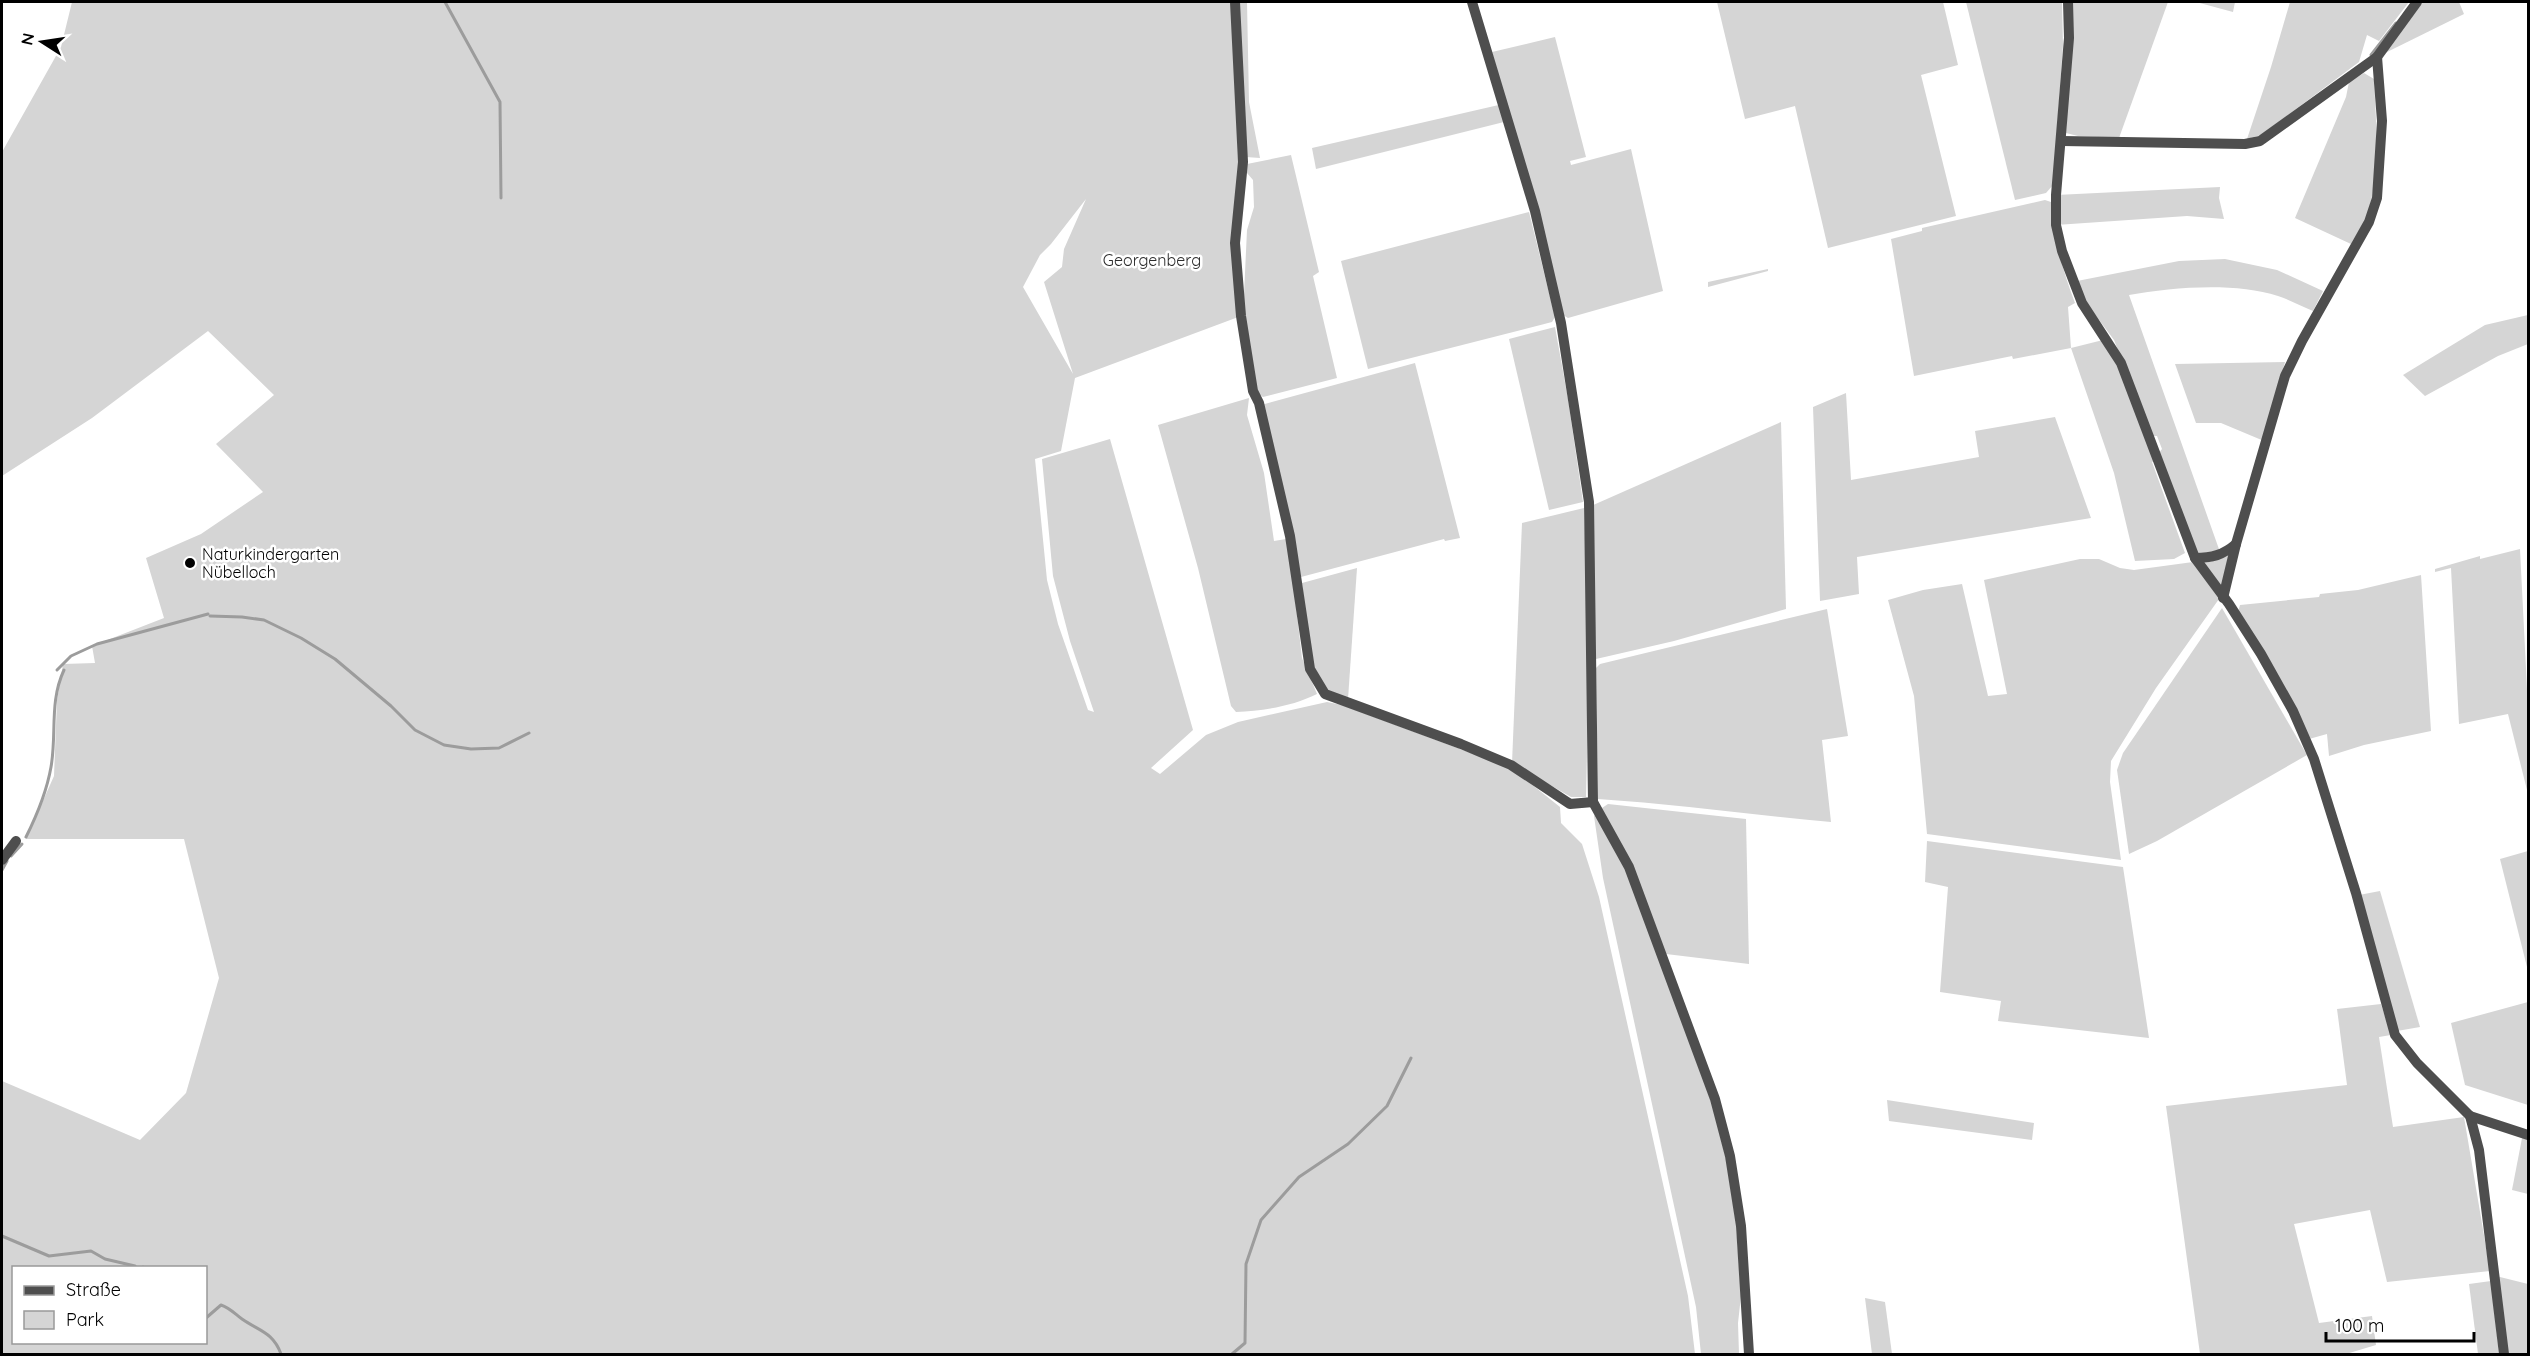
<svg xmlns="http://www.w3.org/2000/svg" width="2530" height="1356" font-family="Quicksand,sans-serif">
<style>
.green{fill:#d5d5d5;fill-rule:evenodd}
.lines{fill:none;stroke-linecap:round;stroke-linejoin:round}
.stream{stroke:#9c9c9c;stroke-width:3}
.street{stroke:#4e4e4e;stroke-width:10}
.poi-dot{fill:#000;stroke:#fff;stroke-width:2}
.labels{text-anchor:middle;stroke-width:5;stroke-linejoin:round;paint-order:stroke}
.park-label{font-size:16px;fill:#2c2c2c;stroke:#fff}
.poi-label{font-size:16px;fill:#000;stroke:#fff;text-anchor:start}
</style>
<rect width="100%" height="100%" fill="#fff"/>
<g class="green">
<path d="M72,2H1235L1241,316L1075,378L1061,451L1035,459L1047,580L1058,624L1088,710L1094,712L1070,641L1053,576L1042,459L1110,439L1193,730L1151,768L1160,774L1206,735L1238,722L1327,702L1342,705L1511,768L1560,807L1561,823L1582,844L1599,897L1688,1296L1695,1354H1497V1353L1494,1354H2V1081L140,1140L186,1093L219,978L184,839H26L54,776L57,700L63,664L95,663L92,646L164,618L146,558L201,534L263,492L216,444L274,395L208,331L92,418L2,476V152L61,47ZM1086,199L1064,249L1062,267L1044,282L1073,374L1023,287L1040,255L1051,244ZM14,1268H206V1342H14Z"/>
<polygon points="1238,2 1247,2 1249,102 1260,158 1246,157"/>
<polygon points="1717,2 1943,2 1958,65 1921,75 1956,216 1828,248 1795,106 1745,119"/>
<polygon points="1966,2 2062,2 2063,45 2053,185 2046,193 2015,200"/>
<polygon points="2072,2 2168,2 2119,138 2078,136 2066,133"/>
<polygon points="2196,2 2235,2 2233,12"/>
<polygon points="2290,2 2409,2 2379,41 2367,35 2359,62 2261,135 2247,139 2271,67"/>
<polygon points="2423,2 2459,2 2464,14 2383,54"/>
<polygon points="1555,37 1586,157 1570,161 1571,165 1631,149 1663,291 1568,318 1563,315 1492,52"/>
<path d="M2364,73L2374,79C2376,121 2381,175 2367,215C2363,225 2356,235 2351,244L2295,218L2346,97L2349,82Z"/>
<polygon points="1503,104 1508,121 1316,169 1312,148"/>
<polygon points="1291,155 1319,272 1313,276 1337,378 1263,397 1256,392 1243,316 1247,230 1254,207 1253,180 1247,173 1247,164"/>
<polygon points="2220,187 2219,198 2224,219 2187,216 2056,225 2056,195"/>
<path d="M2045,200L2051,202C2054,238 2062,269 2075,303L2068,307L2071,348L2107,339L2158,460L2152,462L2185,553L2174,559L2135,561L2114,473L2071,348L2013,359L2012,356L1914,376L1891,239L1922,231V228Z"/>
<polygon points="1529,212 1555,317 1552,322 1368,369 1341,261"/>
<path d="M2225,259L2277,270L2323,291L2313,311C2301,306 2290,300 2278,296C2235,282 2173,287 2129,295L2220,552L2197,555L2158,454L2162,449L2157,436H2152L2114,340L2088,305L2077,281L2179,261Z"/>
<polygon points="1768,269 1768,271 1708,287 1708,282"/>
<polygon points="2528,315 2528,344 2498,356 2425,396 2403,375 2485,325"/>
<polygon points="1555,327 1568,399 1583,502 1549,510 1509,339"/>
<polygon points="2285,362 2264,441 2221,423 2196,423 2175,364"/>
<polygon points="1415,363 1460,538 1445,541 1444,539 1301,577 1261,405"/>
<polygon points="1846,393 1851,480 1979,457 1975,431 2055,417 2091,518 1857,557 1859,594 1820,601 1813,407"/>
<path d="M1249,398L1247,415L1264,473L1274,541L1286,539L1294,589L1302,658L1317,694C1293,706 1263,711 1236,712L1231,706L1198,568L1158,425Z"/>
<polygon points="1781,422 1786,609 1674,641 1596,659 1591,506"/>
<polygon points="1584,508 1589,665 1586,797 1571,797 1512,763 1522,523"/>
<polygon points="2520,549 2528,709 2528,794 2508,714 2459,724 2451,568 2435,572 2435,569 2480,556 2480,559"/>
<polygon points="2231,555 2223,591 2203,564"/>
<polygon points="2080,559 2099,559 2120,568 2134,570 2193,562 2219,599 2156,688 2111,761 2110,782 2121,860 1927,834 1914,696 1888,600 1923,590 1962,584 1988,696 2007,694 1984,580"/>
<polygon points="1357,568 1348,699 1328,692 1311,666 1302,583"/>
<polygon points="2421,575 2431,731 2364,745 2329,756 2327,734 2309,739 2238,612 2240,605 2319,597 2320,594 2358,590"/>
<polygon points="2222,608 2307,755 2157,841 2129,854 2117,770 2123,753"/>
<path d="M1827,609L1848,736L1822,740L1831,822C1753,815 1676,804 1598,799L1596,668L1600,664Z"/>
<polygon points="1608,804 1746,819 1749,964 1666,954 1602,808"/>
<polygon points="1597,812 1626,870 1712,1104 1726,1159 1736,1223 1741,1296 1738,1323 1739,1354 1701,1354 1696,1307 1603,878 1594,816"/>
<polygon points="1927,841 2123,867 2149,1038 1998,1021 2001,1001 1940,992 1948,887 1925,882"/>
<polygon points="2528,851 2528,971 2500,859"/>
<polygon points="2380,891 2420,1027 2397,1031 2359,895"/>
<polygon points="2528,1002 2528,1105 2465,1085 2451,1023"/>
<polygon points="2381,1004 2391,1035 2379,1037 2393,1127 2464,1117 2490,1271 2387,1282 2370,1210 2294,1224 2319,1323 2372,1316 2376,1345 2346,1354 2200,1354 2166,1106 2347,1085 2337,1009"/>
<polygon points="1887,1100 2034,1123 2032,1140 1889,1121"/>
<polygon points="2523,1133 2528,1135 2528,1194 2512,1190"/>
<polygon points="2496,1276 2528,1284 2528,1354 2504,1354"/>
<polygon points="2491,1281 2499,1354 2478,1354 2469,1284"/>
<polygon points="1865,1298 1885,1302 1892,1354 1872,1354"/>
</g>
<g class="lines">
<g class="stream">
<polyline points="445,2 500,102 501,198"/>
<polyline points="2371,55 2396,23"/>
<polyline points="210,616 242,617 264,620 301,638 335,659 391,706 415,730 444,745 471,749 499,748 529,733"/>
<polyline points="57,670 71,656 97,644 208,614"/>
<path d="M26,837C37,815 47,790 51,767C57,734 49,702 64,670"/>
<polyline points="11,856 22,844"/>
<polyline points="2,870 7,861"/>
<polyline points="2,1236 49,1256 91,1251 105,1259 135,1266"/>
<polyline points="143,1267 143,1268"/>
<path d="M206,1318L221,1305C230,1308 235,1314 242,1319C259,1331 273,1332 281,1354"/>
<polyline points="1232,1354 1245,1343 1246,1264 1261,1220 1299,1177 1348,1144 1387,1106 1411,1058"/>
</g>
<g class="street">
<polyline points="1235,2 1243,162 1235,243 1241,316 1253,391 1259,403 1290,536 1310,669 1325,694 1461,744 1511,765 1570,804 1593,802"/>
<polyline points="1472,2 1535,211 1561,323 1589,502 1593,802 1629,867 1715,1099 1730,1156 1741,1226 1749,1354"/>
<polyline points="2068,2 2069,38 2056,195 2056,225 2062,251 2082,303 2121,363 2195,558 2229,604 2261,654 2293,711 2314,759 2356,893 2395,1035 2417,1063 2470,1116 2479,1150 2504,1354"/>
<polyline points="2062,141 2245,144 2260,141 2377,57 2417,2"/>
<path d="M2195,558C2212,558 2223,555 2236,544"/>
<polyline points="2223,598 2236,544 2285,376 2302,341 2369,222 2377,198 2382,121 2377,57"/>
<polyline points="2,860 16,841"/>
<polyline points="2470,1116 2528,1135"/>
</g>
</g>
<circle class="poi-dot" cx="190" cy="563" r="6"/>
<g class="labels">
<g class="park-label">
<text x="1152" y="266">Georgenberg</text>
</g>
<g class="poi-label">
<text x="202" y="560">Naturkindergarten<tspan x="202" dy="18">Nübelloch</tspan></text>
</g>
</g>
<rect width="2530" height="1356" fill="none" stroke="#000000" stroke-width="6"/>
<rect x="12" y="1266" width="195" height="78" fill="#ffffff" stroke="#999999" stroke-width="1.5"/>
<rect x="24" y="1286" width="30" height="9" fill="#4e4e4e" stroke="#999999" stroke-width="1.5"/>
<text x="66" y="1296" font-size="18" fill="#000000">Straße</text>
<rect x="24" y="1311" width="30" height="18" fill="#d5d5d5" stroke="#999999" stroke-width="1.5"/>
<text x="66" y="1326" font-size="18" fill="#000000">Park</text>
<g transform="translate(42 42) rotate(282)" stroke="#ffffff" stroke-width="4.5" paint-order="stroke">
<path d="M0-4.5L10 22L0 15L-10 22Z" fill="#000000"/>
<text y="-9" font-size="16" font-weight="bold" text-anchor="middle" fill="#000000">N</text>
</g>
<path d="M2326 1332v9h148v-9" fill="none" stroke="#000000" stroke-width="3"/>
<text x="2335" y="1332" font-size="18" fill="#000000" stroke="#ffffff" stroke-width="4.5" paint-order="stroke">100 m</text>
</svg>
